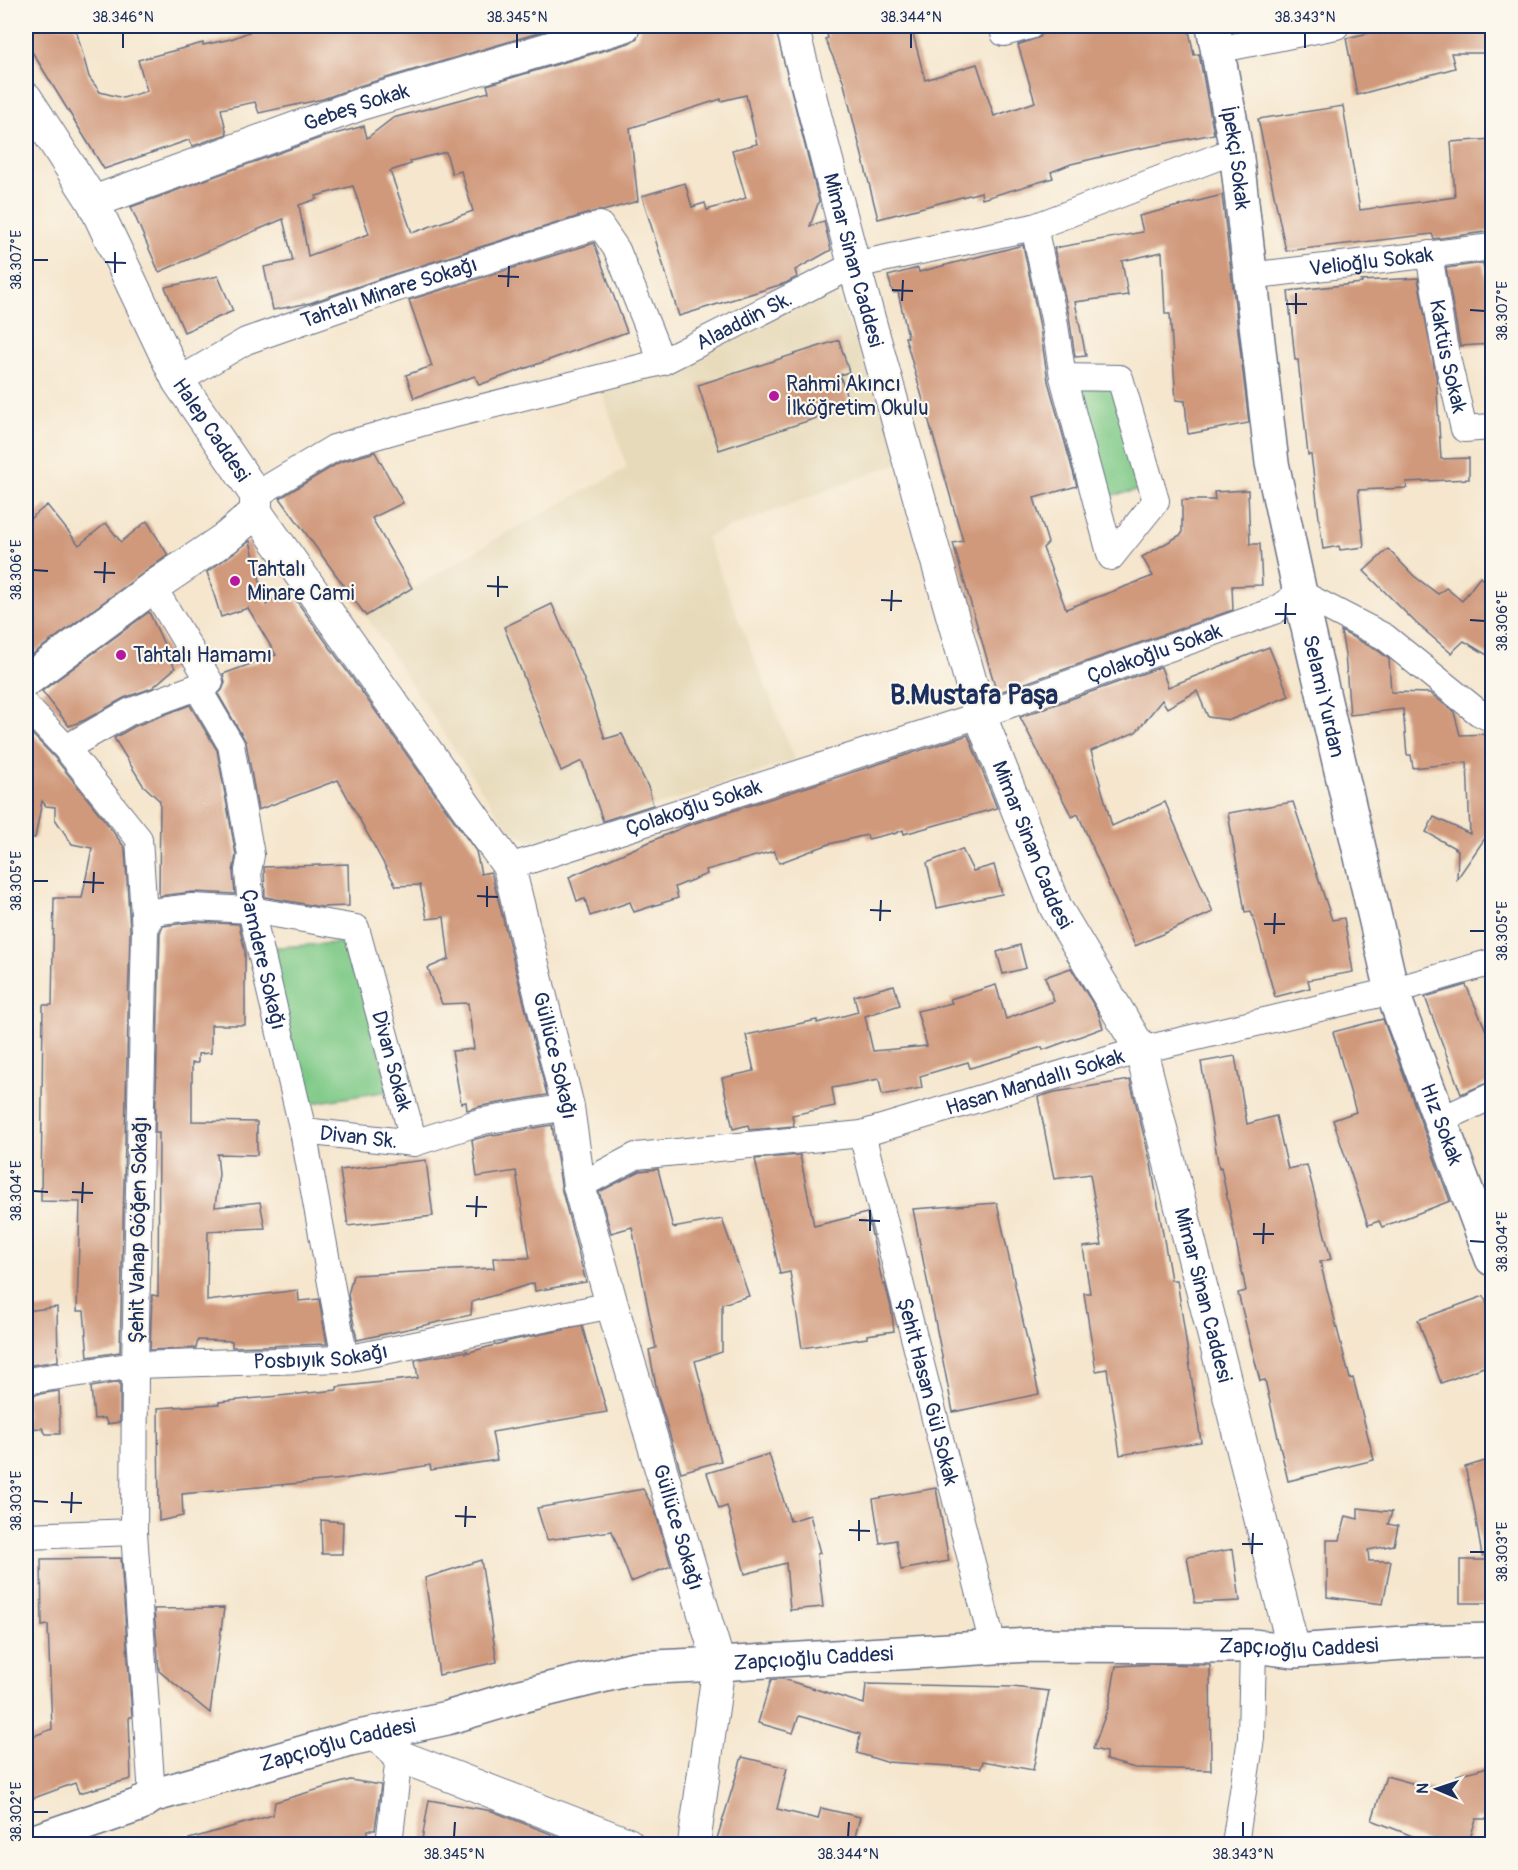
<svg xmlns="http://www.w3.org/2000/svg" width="1518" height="1870" font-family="Pangolin,sans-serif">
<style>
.built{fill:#e7daba}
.green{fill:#7ec986;stroke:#4c7c72;stroke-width:1.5}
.building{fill:#d0997b;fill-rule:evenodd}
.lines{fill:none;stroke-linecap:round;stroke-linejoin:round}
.minor-casing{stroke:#676f85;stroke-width:28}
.tertiary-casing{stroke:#676f85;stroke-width:34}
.secondary-casing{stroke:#676f85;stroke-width:36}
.minor{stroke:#fff;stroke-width:26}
.tertiary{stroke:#fff;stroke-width:32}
.secondary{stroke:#fff;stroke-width:33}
.ticks{fill:none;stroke:#1b2f5e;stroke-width:2}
.poi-dot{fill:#b5179e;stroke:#fbf7ec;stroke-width:2}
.labels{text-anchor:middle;stroke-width:4.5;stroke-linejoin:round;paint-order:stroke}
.street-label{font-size:21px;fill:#1b2f5e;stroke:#fbf7ec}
.poi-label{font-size:21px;fill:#1b2f5e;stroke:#fbf7ec;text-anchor:start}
.district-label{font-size:27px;font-weight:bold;fill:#1b2f5e;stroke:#fbf7ec}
.neatline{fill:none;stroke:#1b2f5e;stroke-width:2}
.ticks-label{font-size:15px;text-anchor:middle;fill:#1b2f5e}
</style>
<rect width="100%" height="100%" fill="#fbf7ec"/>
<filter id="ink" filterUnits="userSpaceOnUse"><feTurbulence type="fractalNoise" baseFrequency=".0167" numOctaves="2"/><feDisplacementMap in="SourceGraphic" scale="12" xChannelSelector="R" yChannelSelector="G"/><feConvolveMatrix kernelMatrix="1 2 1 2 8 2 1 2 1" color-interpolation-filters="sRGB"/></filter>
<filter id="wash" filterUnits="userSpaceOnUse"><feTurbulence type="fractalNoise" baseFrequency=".008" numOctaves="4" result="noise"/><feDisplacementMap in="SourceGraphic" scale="24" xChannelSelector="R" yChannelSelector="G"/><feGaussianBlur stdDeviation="1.35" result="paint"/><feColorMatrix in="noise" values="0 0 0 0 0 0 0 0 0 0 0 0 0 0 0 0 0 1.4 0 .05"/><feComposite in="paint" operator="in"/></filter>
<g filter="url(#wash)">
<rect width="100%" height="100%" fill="#f5e6cd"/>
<polygon class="built" points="834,289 906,460 706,537 795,760 539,845 508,830 366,616 506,533 627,468 598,378"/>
<g class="green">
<polygon points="1075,384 1118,388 1141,490 1102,497"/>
<polygon points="352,942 389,1091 307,1104 267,948"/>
</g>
<g id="blocks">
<g class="building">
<polygon points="26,26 75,26 89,77 100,92 123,98 147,91 138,60 203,43 203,45 231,39 249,32 249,29 264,26 562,26 359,86 323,99 259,113 255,102 221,109 227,134 193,146 189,140 104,169 26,42"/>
<path d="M641,26H775L819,201L810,226L824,221L831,250L795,270L797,277L786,283L679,316L642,196L685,183L692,207L705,203L707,210L746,198L732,150L757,144L746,95L721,101V99L630,128L638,201L603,211H596L394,274L310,303L273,310L264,267L293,261L283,219L159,272L131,207L320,138L364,126L367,138L393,118L489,92L487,85L629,43L637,38ZM446,152L452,174L461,171L473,211L412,233L390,171L411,164L410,161ZM353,186L369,234L308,256L299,205L317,199L316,196Z"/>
<polygon points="825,26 911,26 925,80 977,64 994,116 1035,102 1018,45 1040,37 1045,26 1188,26 1194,55 1199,54 1214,134 1126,151 1071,164 1051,172 1053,178 982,199 981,192 878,219 843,80 825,39 828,38"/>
<polygon points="1401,26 1492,26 1492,53 1451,53 1455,68 1357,95 1346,38"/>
<polygon points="1343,106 1360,210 1455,197 1451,142 1492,139 1492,231 1434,239 1432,234 1286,251 1258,119"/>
<polygon points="1222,195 1249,423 1188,434 1185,401 1176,400 1170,314 1165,314 1162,252 1122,261 1128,295 1075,302 1086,356 1075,357 1069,316 1054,248 1143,232 1139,216"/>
<polygon points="594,243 627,332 479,385 475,376 414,398 406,375 432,366 409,300"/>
<polygon points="1023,245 1039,322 1048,381 1077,486 1034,498 1048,543 1043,548 1066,609 1153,576 1142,557 1182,534 1182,500 1215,500 1214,492 1248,490 1250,544 1260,544 1262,585 1232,586 1233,610 997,693 953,543 963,541 905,337 908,337 898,292 893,293 888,276 918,268 919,272"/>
<polygon points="1483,263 1492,314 1492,344 1460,346 1446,268"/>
<polygon points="218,276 233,311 184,332 165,287"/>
<polygon points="1418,278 1436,376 1441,459 1469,458 1469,479 1406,482 1407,488 1358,490 1364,547 1340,550 1339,546 1323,549 1311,455 1308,455 1298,360 1295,360 1288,291 1362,283 1361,281"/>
<polygon points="839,340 849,372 840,375 850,407 719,450 698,385"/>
<polygon points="375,452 403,503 372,518 412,588 366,616 280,498 340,462"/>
<polygon points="47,505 79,545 106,523 121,542 147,521 168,555 26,659 26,522"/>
<polygon points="250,541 266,605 288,589 476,851 481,874 490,872 492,875 547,1095 481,1106 467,1110 466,1102 461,1103 452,1051 474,1049 468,1003 442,1004 428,968 449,959 444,917 427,919 420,885 396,886 338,780 258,810 246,742 218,694 222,690 225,683 223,674 276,655 248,608 221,617 207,572"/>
<polygon points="1388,549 1414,576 1438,594 1446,588 1462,601 1480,577 1492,589 1492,658 1464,641 1451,653 1416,623 1364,571"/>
<polygon points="552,604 590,694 605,739 622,734 649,789 653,805 603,821 582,761 561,771 504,627"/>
<polygon points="149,612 175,668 152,688 124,698 85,720 69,726 42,691"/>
<polygon points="1341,631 1377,650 1389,659 1391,692 1430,693 1454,712 1460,735 1492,734 1492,828 1457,879 1458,850 1426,832 1434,817 1470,834 1467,762 1413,768 1411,755 1407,755 1403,709 1350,715 1345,655"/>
<polygon points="1269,647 1289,696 1230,720 1208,717 1197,691 1167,708 1162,700 1136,732 1091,751 1112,826 1165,802 1213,912 1135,946 1078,814 1072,817 1020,717 1161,667 1168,687"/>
<polygon points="190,705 217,750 236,855 233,872 235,894 193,892 159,896 160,801 143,785 114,738 135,726"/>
<polygon points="33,735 55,758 106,822 125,848 130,930 120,1352 88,1357 84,1311 77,1311 80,1202 41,1201 43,1005 52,1005 54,898 82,898 92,848 72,844 55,819 55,807 46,806 42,801 35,838 26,837 26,741"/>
<polygon points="968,735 997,808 904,834 903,830 894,834 893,833 868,839 867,835 829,844 779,863 774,851 706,870 707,874 675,887 678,898 634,912 630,902 590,916 585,899 577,901 569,877 686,826"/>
<polygon points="1293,802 1332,920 1344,918 1353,972 1308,980 1310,988 1275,997 1251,911 1245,912 1228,813"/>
<polygon points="962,849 973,871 994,865 1002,894 937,908 927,863"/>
<polygon points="348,864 349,906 321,907 265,897 264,867"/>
<polygon points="193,922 239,924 245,952 245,1025 211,1025 211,1053 198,1054 198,1063 192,1063 192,1121 257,1122 257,1155 217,1154 219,1174 215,1207 260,1202 265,1228 208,1231 207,1301 298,1290 299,1301 319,1299 327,1344 232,1347 232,1341 198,1340 196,1348 150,1350 152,1295 158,1296 159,1133 155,1133 160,933 163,926"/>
<polygon points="1020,945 1026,968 1003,974 997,952"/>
<polygon points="1071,968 1098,1012 1103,1028 1043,1050 1042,1047 970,1068 968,1062 920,1076 922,1088 882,1095 879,1079 832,1088 835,1106 792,1115 794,1126 749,1130 748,1125 733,1129 722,1078 754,1071 746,1035 817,1020 817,1023 858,1012 854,996 894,985 900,1005 865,1016 873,1051 927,1046 917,1011 952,1003 950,999 996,985 1006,1019 1054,1001 1045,977"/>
<polygon points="1466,985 1492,1044 1492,1081 1461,1094 1425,997"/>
<polygon points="1383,1019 1450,1201 1382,1227 1379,1221 1368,1225 1333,1120 1356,1112 1333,1032"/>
<polygon points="1235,1056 1247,1124 1276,1116 1288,1169 1307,1165 1331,1259 1320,1262 1350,1379 1353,1378 1374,1460 1288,1481 1265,1380 1260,1381 1238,1293 1246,1291 1221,1167 1219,1168 1201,1062"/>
<polygon points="1130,1080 1151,1164 1171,1280 1177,1280 1201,1442 1120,1455 1107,1369 1096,1371 1084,1293 1090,1293 1083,1247 1102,1245 1090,1174 1054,1179 1038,1097 1055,1092"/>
<polygon points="552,1125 562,1191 586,1282 535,1291 534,1283 472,1302 471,1315 357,1340 348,1295 353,1275 494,1268 493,1258 530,1258 516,1171 477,1177 472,1140 487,1136"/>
<polygon points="800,1155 814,1226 867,1213 883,1285 885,1284 891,1307 894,1331 867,1335 867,1338 802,1348 790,1272 780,1274 755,1159"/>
<polygon points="426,1160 433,1216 348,1226 340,1170"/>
<polygon points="658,1169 673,1228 722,1219 749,1296 722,1304 722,1352 695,1361 721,1461 681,1472 658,1396 649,1350 656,1348 632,1227 611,1233 599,1192 640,1171"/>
<polygon points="997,1203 1039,1394 953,1412 913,1209"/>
<polygon points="1484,1296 1492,1317 1492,1364 1441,1383 1418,1320"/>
<polygon points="57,1307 58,1361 26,1366 26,1311"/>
<polygon points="582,1326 607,1412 492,1432 497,1460 431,1470 430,1465 344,1479 182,1494 183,1516 159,1521 158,1408 219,1404 219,1402 337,1390 337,1387 418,1378 415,1360 467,1351 466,1353 513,1340"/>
<polygon points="120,1382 120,1422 107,1424 105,1418 94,1419 91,1387"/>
<polygon points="59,1391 60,1434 46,1434 42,1428 26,1429 26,1396"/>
<polygon points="769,1454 790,1521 810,1515 820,1553 817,1554 823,1607 790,1610 786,1563 745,1574 727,1506 719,1509 707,1473"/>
<polygon points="1492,1459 1492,1555 1482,1556 1473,1502 1465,1467"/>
<polygon points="936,1488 949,1561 901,1570 896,1540 880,1543 873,1499"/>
<polygon points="643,1489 655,1511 671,1566 631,1582 612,1531 547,1540 537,1508"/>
<polygon points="1358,1508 1392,1512 1388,1524 1398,1526 1394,1545 1368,1550 1369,1561 1391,1561 1383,1604 1327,1597 1327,1540 1340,1540 1346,1516 1358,1519"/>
<polygon points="321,1520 343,1522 342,1554 322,1554"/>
<polygon points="1233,1549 1240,1601 1195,1603 1187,1557"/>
<polygon points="121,1558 132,1717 129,1717 131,1779 79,1793 75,1783 26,1801 26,1739 52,1729 48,1625 42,1626 41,1559"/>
<polygon points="481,1560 497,1662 439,1675 425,1578"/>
<rect x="1460" y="1560" width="32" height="43"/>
<polygon points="224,1608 210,1713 159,1671 154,1609"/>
<polygon points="1157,1664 1210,1665 1211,1770 1135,1768 1106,1760 1106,1752 1093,1749 1109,1705 1116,1666"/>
<polygon points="783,1679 864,1704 866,1684 1012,1687 1049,1691 1033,1770 983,1761 981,1768 886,1762 857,1753 860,1734 799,1716 793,1733 758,1723 771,1680"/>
<polygon points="742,1757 787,1768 777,1809 818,1819 821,1808 860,1817 853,1845 715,1845"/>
<polygon points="1492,1766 1492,1819 1476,1819 1468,1845 1435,1845 1372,1820 1386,1776 1452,1794 1457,1775"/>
<polygon points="350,1780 381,1785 375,1830 368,1830 366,1845 190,1845 189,1839 273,1815 275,1802"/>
<polygon points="429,1800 492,1811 579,1845 421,1845"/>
</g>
</g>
</g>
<g filter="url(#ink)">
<use href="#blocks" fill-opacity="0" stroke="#676f85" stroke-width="1.5"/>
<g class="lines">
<g class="minor-casing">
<g id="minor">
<polyline points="1004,33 1030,26"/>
<polyline points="1217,50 1336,26"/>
<polyline points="1034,227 1054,319 1063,377 1120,378 1156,501 1111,557 1063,377"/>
<path id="s1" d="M1429,254L1444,345L1464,429L1492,427"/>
<path id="s2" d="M1249,276L1492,247"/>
<path id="s3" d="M178,381L246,341L398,288L600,225L617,250L662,362"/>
<path id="s4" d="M256,495L334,448L428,421L662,362L854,265L1034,227L1236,150"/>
<path id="s5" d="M153,587L210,682L197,687L231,745L251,855L248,871L251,910L303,1131L345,1359"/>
<polyline points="26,706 66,748 139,839 145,930 135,1365 134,1532 152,1796"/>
<polyline points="66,748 129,712 197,687"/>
<path id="s6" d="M509,867L980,715L1274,611L1300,593L1385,637L1478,712L1492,719"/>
<path id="s7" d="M145,930L152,912L192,907L251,910L356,928L414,1143"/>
<polyline points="1441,1120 1492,1096"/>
<path id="s8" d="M303,1131L414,1143L483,1121L568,1107"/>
<path id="s9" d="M862,1134L994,1649"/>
<path id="s10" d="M579,1186L636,1156L862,1134L1141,1050L1392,991L1492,962"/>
<path id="s11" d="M26,1381L135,1365L345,1359L612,1305"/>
<polyline points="26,1536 134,1532"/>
<polyline points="389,1844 399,1756"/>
<polyline points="1235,1844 1251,1738 1253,1646"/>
</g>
</g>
<g class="tertiary-casing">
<g id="tertiary">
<path id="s12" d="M792,26L854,265L980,715L1056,908L1141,1050L1294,1651"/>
<path id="s13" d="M26,98L93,202L178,381L256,495V512L227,537L153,587L26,681"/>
<path id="s14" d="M93,202L364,103L624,26"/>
<path id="s15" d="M256,512L509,867L568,1107L579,1186L612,1305L719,1664L694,1844"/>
<polyline points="376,1732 399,1756 628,1844"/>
</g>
</g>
<g class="secondary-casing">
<g id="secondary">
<path id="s16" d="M1213,26L1236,150L1272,463L1300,593L1392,991L1492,1259"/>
<path id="s17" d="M26,1844L139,1805L152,1796L350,1739L447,1718L517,1697L634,1668L719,1664L1028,1645L1253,1646L1294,1651L1418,1642L1492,1640"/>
</g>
</g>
<use href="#minor" class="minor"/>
<use href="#tertiary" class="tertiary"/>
<use href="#secondary" class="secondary"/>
</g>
</g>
<path class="ticks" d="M123,48V33M517,48V33M911,48V33M1305,48V33M33,260H48M105,262L126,263M115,273V252M498,276L519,277M508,287L509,266M892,290L913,291M902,301L903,280M1286,304H1307M1470,310L1485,311M1296,314V293M33,570L48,571M94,572L115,573M104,583L105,562M487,586L508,587M498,597V576M881,600L902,601M891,611L892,590M1275,614H1296M1470,620L1485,621M1285,624L1286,603M33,881H48M83,882L104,883M93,893L94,872M477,896L498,897M487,907V886M870,910L891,911M880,921L881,900M1264,924H1285M1470,931H1485M1274,934L1275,913M33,1191L48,1192M72,1192L93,1193M82,1203L83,1182M466,1206L487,1207M476,1217L477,1196M859,1220L880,1221M870,1231V1210M1253,1234H1274M1470,1241L1485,1242M1263,1244L1264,1223M33,1501L48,1502M61,1502L82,1503M71,1513L72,1492M455,1516L476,1517M465,1527L466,1506M849,1530L870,1531M859,1541V1520M1242,1544H1263M1470,1552H1485M1252,1554L1253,1533M33,1812H48M454,1837L455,1822M848,1837L849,1822M1243,1837V1822"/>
<g class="poi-dot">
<circle cx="774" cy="396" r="6"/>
<circle cx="235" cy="581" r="6"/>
<circle cx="121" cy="655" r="6"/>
</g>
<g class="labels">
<g class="street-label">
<text dy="7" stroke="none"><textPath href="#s14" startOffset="280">Gebeş Sokak</textPath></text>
<text dy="7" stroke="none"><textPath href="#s16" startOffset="134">İpekçi Sokak</textPath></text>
<text dy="7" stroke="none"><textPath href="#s12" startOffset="242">Mimar Sinan Caddesi</textPath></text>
<text dy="7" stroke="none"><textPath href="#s2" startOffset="123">Velioğlu Sokak</textPath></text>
<text dy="7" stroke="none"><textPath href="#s3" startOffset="230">Tahtalı Minare Sokağı</textPath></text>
<text dy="7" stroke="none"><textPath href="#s4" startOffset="522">Alaaddin Sk.</textPath></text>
<text dy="7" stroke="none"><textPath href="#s1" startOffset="104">Kaktüs Sokak</textPath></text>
<text dy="7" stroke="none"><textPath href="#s13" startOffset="381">Halep Caddesi</textPath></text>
<text dy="7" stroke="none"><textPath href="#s6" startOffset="680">Çolakoğlu Sokak</textPath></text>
<text dy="7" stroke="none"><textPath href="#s16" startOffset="680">Selami Yurdan</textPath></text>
<text dy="7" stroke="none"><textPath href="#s6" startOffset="194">Çolakoğlu Sokak</textPath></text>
<text dy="7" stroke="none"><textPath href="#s12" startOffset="854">Mimar Sinan Caddesi</textPath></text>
<text dy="7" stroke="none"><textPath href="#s5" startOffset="410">Çamdere Sokağı</textPath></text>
<text dy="7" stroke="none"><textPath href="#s15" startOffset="630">Güllüce Sokağı</textPath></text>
<text dy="7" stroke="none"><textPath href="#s7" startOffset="363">Divan Sokak</textPath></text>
<text dy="7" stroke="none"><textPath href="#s10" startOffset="472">Hasan Mandallı Sokak</textPath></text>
<text dy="7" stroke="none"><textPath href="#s16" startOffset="1125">Hız Sokak</textPath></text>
<text dy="7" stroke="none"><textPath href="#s8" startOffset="56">Divan Sk.</textPath></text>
<text transform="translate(138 1230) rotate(-89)" y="7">Şehit Vahap Göğen Sokağı</text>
<text dy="7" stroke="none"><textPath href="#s12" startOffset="1340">Mimar Sinan Caddesi</textPath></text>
<text dy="7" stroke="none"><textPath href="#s11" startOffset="296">Posbıyık Sokağı</textPath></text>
<text dy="7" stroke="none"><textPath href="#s9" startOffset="266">Şehit Hasan Gül Sokak</textPath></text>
<text dy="7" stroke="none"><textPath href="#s15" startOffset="1118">Güllüce Sokağı</textPath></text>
<text dy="7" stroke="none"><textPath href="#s17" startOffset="1300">Zapçıoğlu Caddesi</textPath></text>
<text dy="7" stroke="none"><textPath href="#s17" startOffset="814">Zapçıoğlu Caddesi</textPath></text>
<text dy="7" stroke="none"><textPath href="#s17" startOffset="328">Zapçıoğlu Caddesi</textPath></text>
</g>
<g class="poi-label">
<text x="786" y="391">Rahmi Akıncı<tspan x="786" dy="24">İlköğretim Okulu</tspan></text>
<text x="247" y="576">Tahtalı<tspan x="247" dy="24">Minare Cami</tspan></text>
<text x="133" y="662">Tahtalı Hamamı</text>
</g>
<g class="district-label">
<text x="974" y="704">B.Mustafa Paşa</text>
</g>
</g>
<rect width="1518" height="1870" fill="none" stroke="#fbf7ec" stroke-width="66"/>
<g transform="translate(1437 1789) rotate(272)" stroke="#fbf7ec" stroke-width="4.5" paint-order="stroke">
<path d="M0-4.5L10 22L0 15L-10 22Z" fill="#1b2f5e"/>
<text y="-9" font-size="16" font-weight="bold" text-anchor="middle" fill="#1b2f5e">N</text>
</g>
<rect x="33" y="33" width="1452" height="1804" class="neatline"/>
<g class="ticks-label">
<text x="123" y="22">38.346°N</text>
<text x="517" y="22">38.345°N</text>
<text x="911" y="22">38.344°N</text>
<text x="1305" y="22">38.343°N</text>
<text transform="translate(16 260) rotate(-90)" y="5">38.307°E</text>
<text transform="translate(1502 311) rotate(-90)" y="5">38.307°E</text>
<text transform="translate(16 570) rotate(-90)" y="5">38.306°E</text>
<text transform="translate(1502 621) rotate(-90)" y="5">38.306°E</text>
<text transform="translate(16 881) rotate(-90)" y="5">38.305°E</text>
<text transform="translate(1502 931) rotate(-90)" y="5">38.305°E</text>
<text transform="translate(16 1191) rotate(-90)" y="5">38.304°E</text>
<text transform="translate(1502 1242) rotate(-90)" y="5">38.304°E</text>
<text transform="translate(16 1501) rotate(-90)" y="5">38.303°E</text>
<text transform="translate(1502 1552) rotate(-90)" y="5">38.303°E</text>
<text transform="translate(16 1812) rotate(-90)" y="5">38.302°E</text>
<text x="454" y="1859">38.345°N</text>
<text x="848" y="1859">38.344°N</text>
<text x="1243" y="1859">38.343°N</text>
</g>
</svg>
